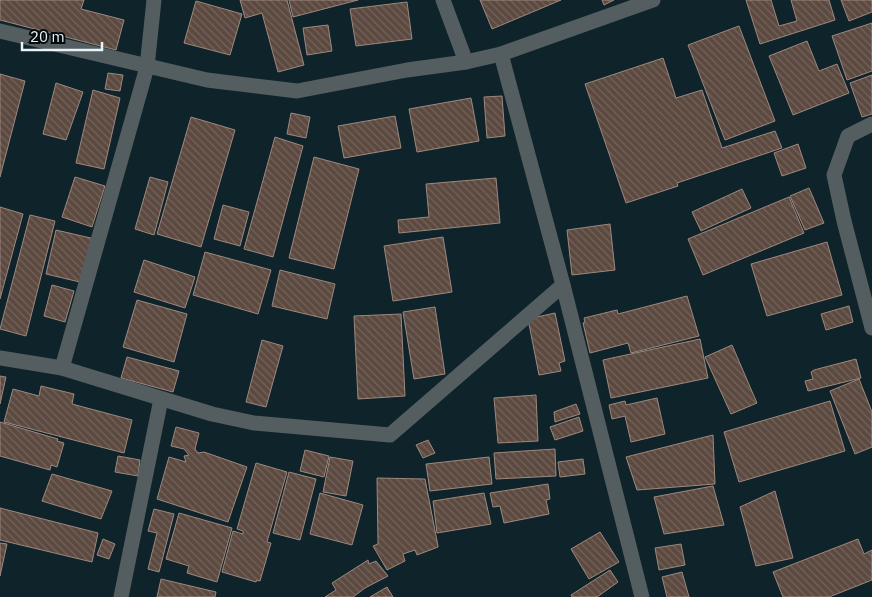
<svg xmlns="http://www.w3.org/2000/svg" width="872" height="597" font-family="'IBM Plex Sans',sans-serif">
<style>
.building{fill:url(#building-back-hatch);stroke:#9e887e}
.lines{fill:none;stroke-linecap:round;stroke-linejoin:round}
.street{stroke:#545e61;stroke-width:15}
</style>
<defs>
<pattern id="building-back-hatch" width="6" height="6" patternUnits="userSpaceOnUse" patternTransform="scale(1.25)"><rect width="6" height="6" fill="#5c4940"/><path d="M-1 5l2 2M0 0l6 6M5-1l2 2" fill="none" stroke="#73645c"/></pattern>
</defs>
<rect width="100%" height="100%" fill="#0e232a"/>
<g class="building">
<polygon points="0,0 84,0 81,9 124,20 116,50 0,20"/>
<polygon points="240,0 287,0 304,65 278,72 262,13 245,18"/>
<polygon points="289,0 358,0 293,17"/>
<polygon points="480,0 561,0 492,29"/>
<polygon points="602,0 614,0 604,5"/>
<polygon points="746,0 771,0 779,26 797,21 791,0 829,0 835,20 760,44"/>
<polygon points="841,0 872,0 872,12 849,21"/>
<polygon points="196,1 242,14 230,55 184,43"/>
<polygon points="407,2 412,39 356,46 350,9"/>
<polygon points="872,23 872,71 847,80 832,36"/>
<polygon points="328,25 332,51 307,55 303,28"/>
<polygon points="739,26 775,121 725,140 688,45"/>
<polygon points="807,41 819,71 837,64 849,93 793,115 769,56"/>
<polygon points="663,58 676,98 702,90 722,148 775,131 782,148 677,183 678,186 626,203 585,84"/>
<polygon points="108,73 123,75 120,91 105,89"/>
<polygon points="0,74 25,81 0,177"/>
<polygon points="872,75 872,114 862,117 850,83"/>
<polygon points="56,83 83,92 66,140 43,134"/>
<polygon points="93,90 120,98 104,169 76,163"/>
<polygon points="502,96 505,136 487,138 484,97"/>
<polygon points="471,98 479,141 417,152 409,109"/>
<polygon points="291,113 310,117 306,138 287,134"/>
<polygon points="395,116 401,148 344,158 338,126"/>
<polygon points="191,117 235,130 201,247 157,234"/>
<polygon points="275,137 303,146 273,257 244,249"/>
<polygon points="798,144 806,168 782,176 774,153"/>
<polygon points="314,157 359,169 334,269 289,258"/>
<polygon points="75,177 105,186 92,227 62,217"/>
<polygon points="150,177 168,182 154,235 135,229"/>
<polygon points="496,178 500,223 399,233 398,220 429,217 426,184"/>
<polygon points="809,188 824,223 805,230 790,196"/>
<polygon points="742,189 751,208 701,231 692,212"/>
<polygon points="789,197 804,233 703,275 688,239"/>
<polygon points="223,205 249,212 240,246 214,239"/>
<polygon points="0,207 23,214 0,299"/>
<polygon points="30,215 55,221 26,336 0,329"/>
<polygon points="610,224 615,270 572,275 567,230"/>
<polygon points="56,230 95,239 84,283 46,274"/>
<polygon points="443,237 452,292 393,301 384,246"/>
<polygon points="827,242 842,295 767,316 751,264"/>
<polygon points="205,252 271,270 258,314 193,295"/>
<polygon points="144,260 195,277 185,308 134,292"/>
<polygon points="280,270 335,284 327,319 272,306"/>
<polygon points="52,285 74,291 65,322 44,316"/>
<polygon points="687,296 699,336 631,353 628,343 590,353 583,323 585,322 584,318 617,310 618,314"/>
<polygon points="137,300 187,314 174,362 123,347"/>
<polygon points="849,306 853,322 826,330 821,314"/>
<polygon points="435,307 445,374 414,379 403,312"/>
<polygon points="555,313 565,361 559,363 561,371 539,375 528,319"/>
<polygon points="401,314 405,396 358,399 354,316"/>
<polygon points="700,339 708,378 611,398 603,360"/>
<polygon points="262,340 283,346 266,407 246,402"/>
<polygon points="732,345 757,403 731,414 705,357"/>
<polygon points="127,357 179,371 173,392 121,378"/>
<polygon points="856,359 861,378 808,391 805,381 813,379 811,372 814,370"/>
<polygon points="0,376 6,377 0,404"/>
<polygon points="859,379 872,412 872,447 855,454 830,391"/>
<polygon points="41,386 74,394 72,404 132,420 124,453 4,422 13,389 39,396"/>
<polygon points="536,395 538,441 498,443 494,398"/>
<polygon points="657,398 665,434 631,442 625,416 612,419 609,405 625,401 626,405"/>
<polygon points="830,401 845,451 739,482 724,432"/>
<polygon points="576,404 580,414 555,422 554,412"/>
<polygon points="579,417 583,431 555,440 550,427"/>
<polygon points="0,422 58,439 57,441 64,443 57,467 51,465 50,470 0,456"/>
<polygon points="176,427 199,433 195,449 198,453 204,452 247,467 228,522 157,499 169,457 186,462 184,456 189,455 184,449 171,446"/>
<polygon points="713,435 715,484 637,490 626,457"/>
<polygon points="428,440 435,453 423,458 416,445"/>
<polygon points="555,449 556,476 496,479 494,453"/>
<polygon points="305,450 329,456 324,477 300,471"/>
<polygon points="118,456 140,460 138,476 115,472"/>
<polygon points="330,457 353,461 346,496 323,492"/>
<polygon points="489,457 492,484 430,491 426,464"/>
<polygon points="583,459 585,474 560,477 558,462"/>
<polygon points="256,463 287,472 267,542 271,543 260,581 257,580 256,582 222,572 233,531 243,534 243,531 237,529"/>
<polygon points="289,472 316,479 300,540 273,533"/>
<polygon points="52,474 112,491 101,519 42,501"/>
<polygon points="377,478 425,479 438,546 438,547 417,555 415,550 403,554 405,561 387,570 373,546 378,544"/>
<polygon points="548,484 550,499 546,500 549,514 504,523 500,506 493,507 490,493"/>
<polygon points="713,486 724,525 664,534 654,497"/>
<polygon points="775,491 793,558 756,566 740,507"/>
<polygon points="320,493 363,505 352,545 310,534"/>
<polygon points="484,493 491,524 437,533 433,501"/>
<polygon points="0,508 98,533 92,562 0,540"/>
<polygon points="154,509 174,514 159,572 148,569 157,533 148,531"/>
<polygon points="179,513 232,528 217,582 187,573 189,566 166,559"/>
<polygon points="600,532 619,562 589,579 571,549"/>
<polygon points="103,539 115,544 109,559 97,555"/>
<polygon points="858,539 864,554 872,550 872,580 829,597 783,597 773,572"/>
<polygon points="0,543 7,544 0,576"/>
<polygon points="681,544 685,565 659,570 655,548"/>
<polygon points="368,560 369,564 376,561 388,576 365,588 353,597 325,597 336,590 332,583"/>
<polygon points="610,570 618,582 597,597 572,597 571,595"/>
<polygon points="682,572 689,597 667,597 662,577"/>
<polygon points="161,579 216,592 215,597 157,597"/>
<polygon points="387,587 393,597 370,597"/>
</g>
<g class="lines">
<g class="street">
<polyline points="443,0 466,62"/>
<polyline points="0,31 207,80 297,91 407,70 466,62 501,54 653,0"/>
<polyline points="501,54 563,285 642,597"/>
<polyline points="872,124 848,136 834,175 844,221 872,328"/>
<polyline points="0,358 62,368 212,414 254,423 390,435 563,285"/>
<polyline points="62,368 147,67 154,0"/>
<polyline points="121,597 161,399"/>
</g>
</g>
<path d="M22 42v8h80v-8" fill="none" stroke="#e6f3f7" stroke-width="2.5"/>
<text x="30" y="42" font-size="15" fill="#e6f3f7" stroke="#040b0e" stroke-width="4" paint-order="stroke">20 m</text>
</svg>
